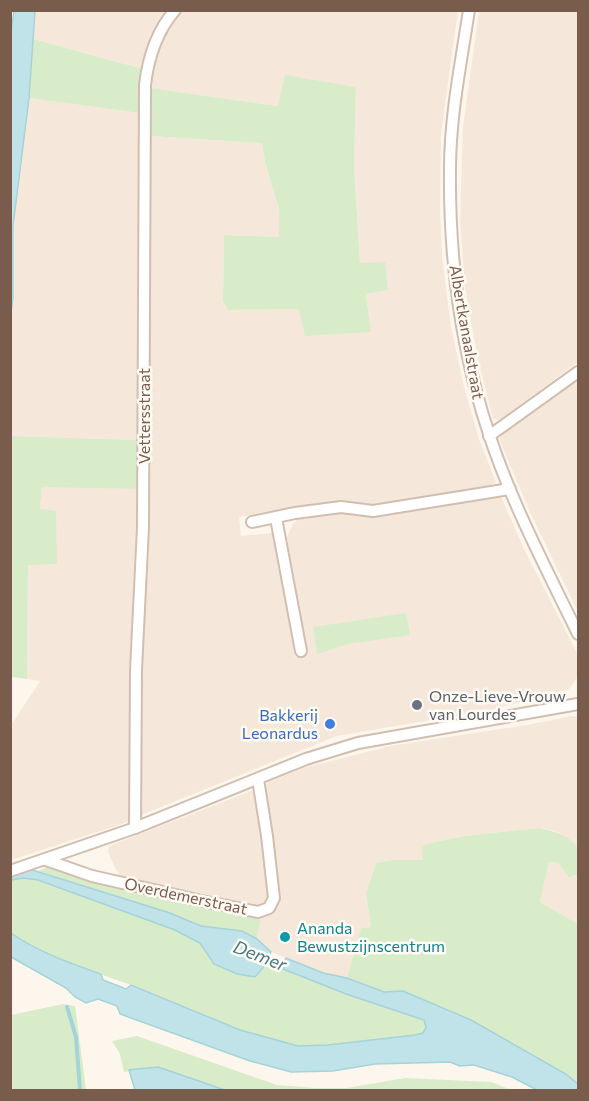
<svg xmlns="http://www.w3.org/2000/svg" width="589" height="1101" font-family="Commissioner,sans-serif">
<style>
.residential{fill:#f5e8da}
.green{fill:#d8ecc9}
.water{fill:#bfe3e8;stroke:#a5d3da;stroke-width:1.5}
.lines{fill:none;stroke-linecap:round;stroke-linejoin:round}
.stream{stroke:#a5d3da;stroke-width:4}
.minor-casing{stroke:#d1beb0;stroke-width:14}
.minor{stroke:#fff;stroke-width:10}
.worship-dot{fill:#6b7280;stroke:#fffaf3;stroke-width:2}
.shop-dot{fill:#3f7fe0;stroke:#fffaf3;stroke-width:2}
.culture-dot{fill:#0f9aa8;stroke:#fffaf3;stroke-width:2}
.labels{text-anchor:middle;stroke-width:5;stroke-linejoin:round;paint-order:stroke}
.street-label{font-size:16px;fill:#7a5c4d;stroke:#fffaf3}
.worship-label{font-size:16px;fill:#5b616d;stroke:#fffaf3;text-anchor:start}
.shop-label{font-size:16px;fill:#366cbe;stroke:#fffaf3;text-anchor:end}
.culture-label{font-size:16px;fill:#0d838f;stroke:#fffaf3;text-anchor:start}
.water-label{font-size:18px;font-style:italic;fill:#437c86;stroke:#fffaf3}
</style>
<rect width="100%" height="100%" fill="#fdf6ec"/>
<g class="residential">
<polygon points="35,11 169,11 143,69 33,39"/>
<polygon points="181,11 458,11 441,134 440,209 442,256 451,327 464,387 479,439 496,482 488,487 368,506 332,502 239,517 241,536 272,533 277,538 295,657 307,653 287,538 292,525 300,517 341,513 373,516 496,496 501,497 524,549 577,653 578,677 568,690 490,710 337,736 141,815 140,759 142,650 149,554 150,136 262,143 265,162 279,211 279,237 224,235 223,300 228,310 299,309 371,331 366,294 388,290 360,263 354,166 356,87 278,106 150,88 156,50 172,21"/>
<polygon points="479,11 578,11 578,362 499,420 493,419 478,359 465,288 460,222 463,127"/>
<polygon points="29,98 139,113 140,440 11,436 10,314 13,297 13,226"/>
<polygon points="578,380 578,612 530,512 499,439 506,431"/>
<polygon points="42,486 138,489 131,629 131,821 11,860 10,727 40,681 27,679 28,564 57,564 40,509"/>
<polygon points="571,716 578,716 578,849 570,839 555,831 539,828 464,836 423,845 424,860 392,860 376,863 366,893 371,927 361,928 347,978 323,973 267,950 257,939 261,917 278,907 281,896 266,790 267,783 303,768 390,746 527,725"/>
<polygon points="254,790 257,798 270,897 266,902 259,905 122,878 115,868 108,852 109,846"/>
<polygon points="549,862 558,863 569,878 578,874 578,924 540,902"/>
</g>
<g class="green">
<polygon points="33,39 143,69 139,113 29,98"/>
<polygon points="285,75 356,87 354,166 360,263 385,262 388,290 366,294 371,332 305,336 299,309 228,310 223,301 224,235 279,237 279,210 265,162 262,143 150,136 150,88 278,106"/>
<polygon points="11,436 140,440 138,489 42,487 40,509 56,511 57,564 28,565 27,679 11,677"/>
<polygon points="406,613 410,635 348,644 317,654 313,627"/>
<path d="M539,828C552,831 572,835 578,849C581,855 578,867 578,874L569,878L558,863L549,862L540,902L578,924V1084L566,1074L471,1020L403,991L384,992L347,978L361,928L371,927L366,893L376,863L392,860H423L422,845L464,836Z"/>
<polygon points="49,866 89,880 261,917 257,939 242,931 201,926 170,913 38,871"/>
<polygon points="23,878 38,880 175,930 200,943 214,964 268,962 276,965 276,968 282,970 283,969 346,994 425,1020 427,1027 423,1033 415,1035 328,1045 298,1046 240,1030 131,985 55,958 22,941 11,933 11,880"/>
<polygon points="63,1004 75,1006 86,1090 11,1090 11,1015"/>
<polygon points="137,1036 277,1085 315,1088 347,1088 405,1078 491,1082 511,1090 225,1090 158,1067 124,1072 120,1054 112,1041"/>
</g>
<g class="water">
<polygon points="14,11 35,11 29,98 13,226 13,297 11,314 10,38"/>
<polygon points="10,863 170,913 201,926 242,931 257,939 271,952 269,956 278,960 277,965 268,962 255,977 237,974 214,964 200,943 175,930 38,880 23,878 11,880"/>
<path d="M11,933C38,952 70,963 101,974L103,980L126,989L131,985L240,1030L298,1046L328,1045L415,1035L423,1033L426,1027L424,1020L346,994L283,969L286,958L323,973L347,978L384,992L403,991L471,1020L566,1074L578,1084V1090H537L512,1077L474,1065L460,1066L450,1062L375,1064L333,1071L291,1072L250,1061L120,1014L117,1006L98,999L86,1003L75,997L66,988L11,957Z"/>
<polygon points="158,1067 225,1090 135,1090 129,1070"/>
</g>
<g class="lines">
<polyline class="stream" points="67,1007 76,1037 80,1090"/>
<g class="minor-casing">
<g id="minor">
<path d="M469,10C461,63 450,116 450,169C449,258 461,350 489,434C512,504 546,568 578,634"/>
<polyline points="489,436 578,372"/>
<polyline points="276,518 301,651"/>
<polyline points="252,522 295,513 341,507 373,511 510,489"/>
<path d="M135,828L136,670L143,527L145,85C148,59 157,31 175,10"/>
<polyline points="46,860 92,876 202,901 258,912 269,908 274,898 267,836 258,779"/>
<polyline points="10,871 135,828 306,759 358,743 578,704"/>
</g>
</g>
<use href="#minor" class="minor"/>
</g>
<circle class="worship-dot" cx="417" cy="705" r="6"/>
<circle class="shop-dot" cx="330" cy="724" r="6"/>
<circle class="culture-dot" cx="285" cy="937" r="6"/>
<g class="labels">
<g class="street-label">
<text transform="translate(467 332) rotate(80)" y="6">Albertkanaalstraat</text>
<text transform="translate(144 416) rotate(-90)" y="6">Vettersstraat</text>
<text transform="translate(186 896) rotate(12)" y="6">Overdemerstraat</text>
</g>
<g class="worship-label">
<text x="429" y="702">Onze-Lieve-Vrouw<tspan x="429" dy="18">van Lourdes</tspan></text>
</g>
<g class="shop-label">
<text x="318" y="721">Bakkerij<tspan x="318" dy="18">Leonardus</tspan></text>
</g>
<g class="culture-label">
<text x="297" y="934">Ananda<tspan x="297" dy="18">Bewustzijnscentrum</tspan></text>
</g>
<g class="water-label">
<text transform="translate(260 956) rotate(21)" y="6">Demer</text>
</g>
</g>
<rect width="589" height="1101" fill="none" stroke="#7a5c4d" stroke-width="24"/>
</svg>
